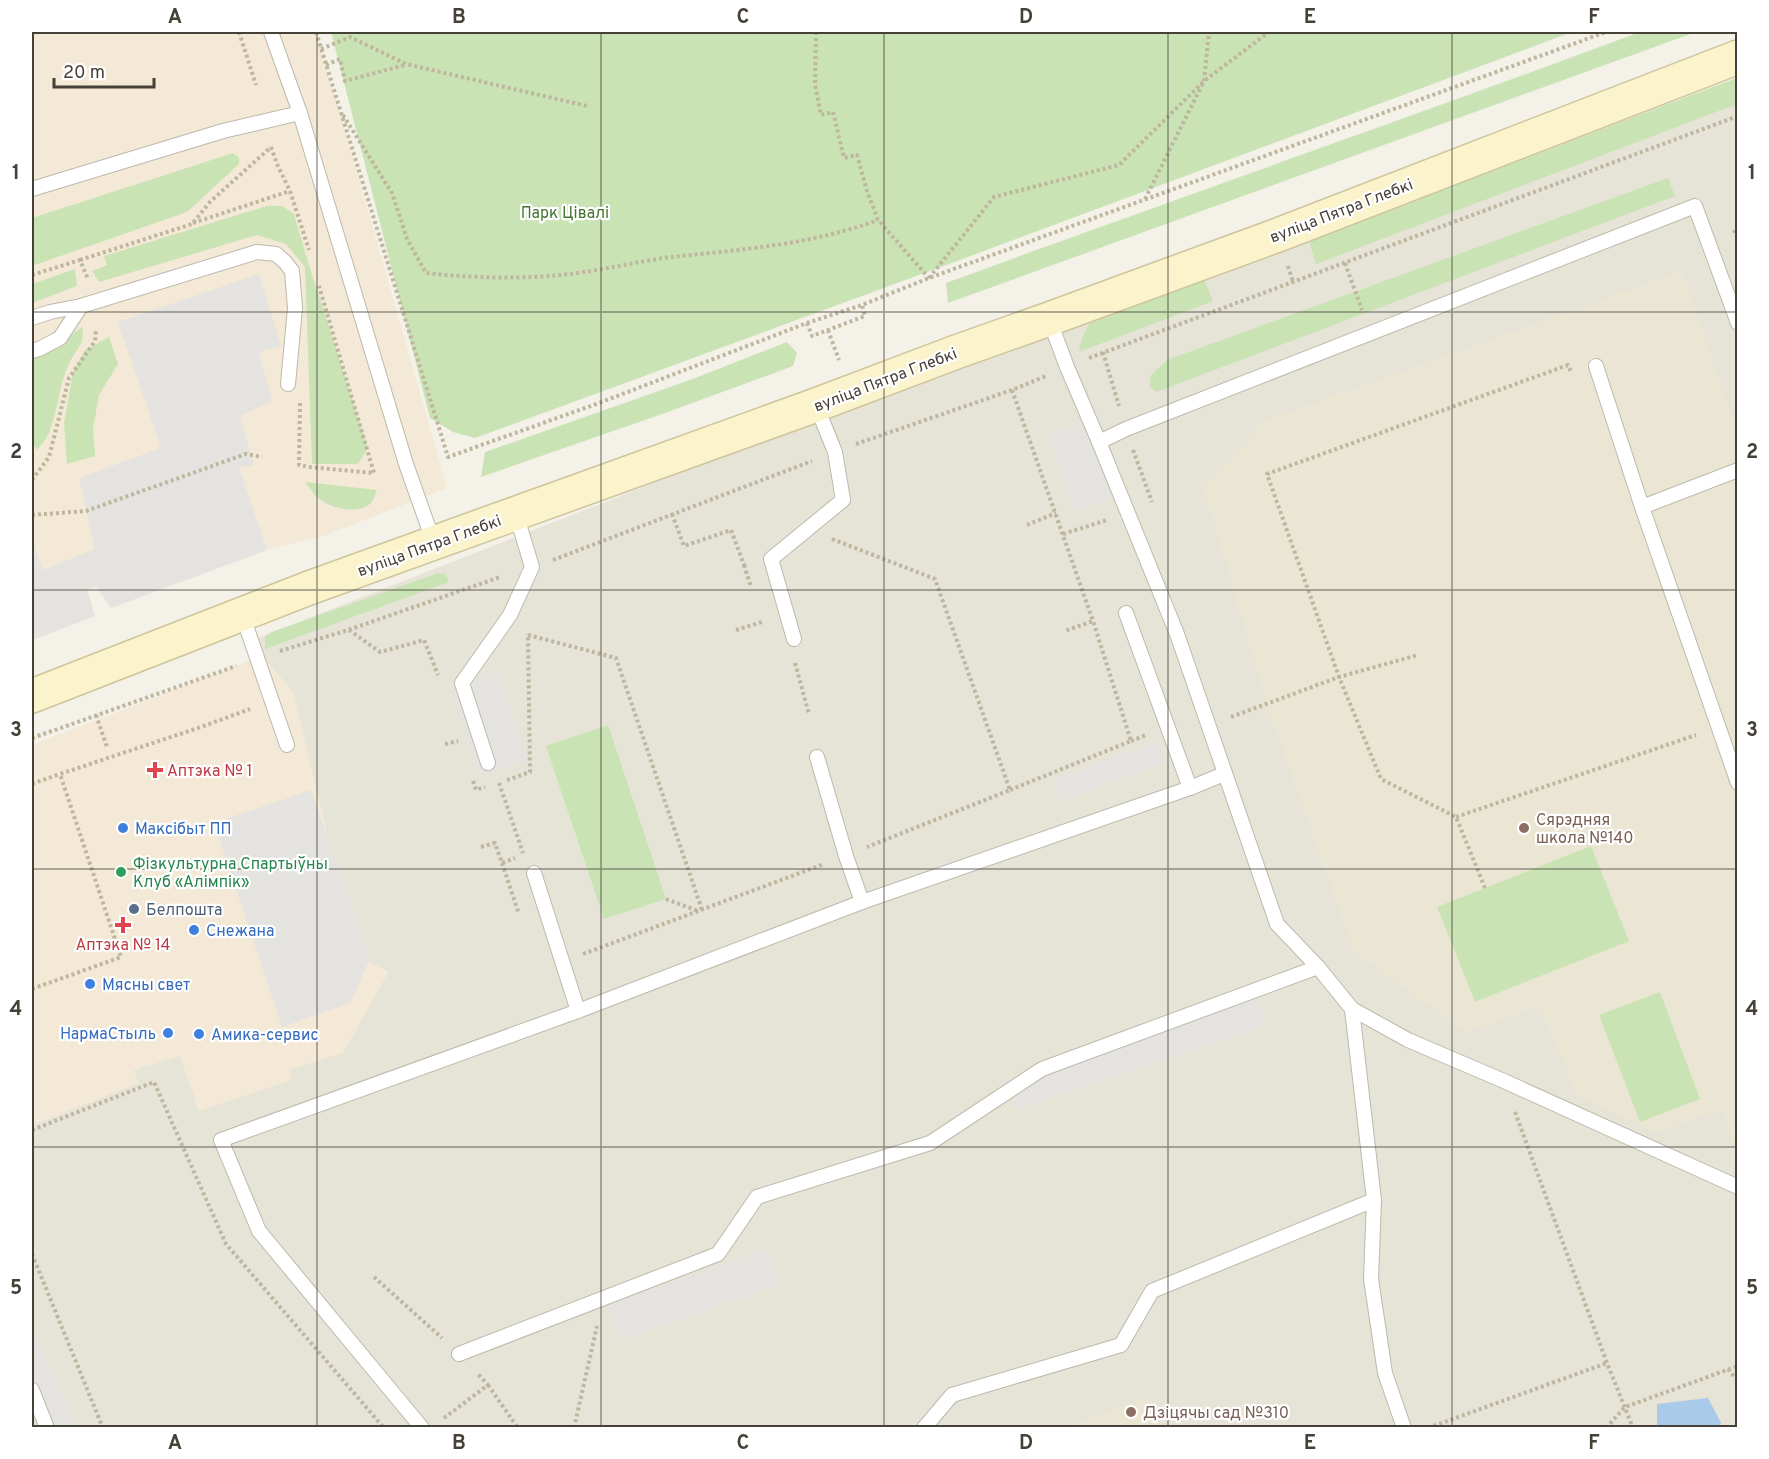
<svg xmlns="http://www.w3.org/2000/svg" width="1769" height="1459" font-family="Overpass,sans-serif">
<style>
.residential{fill:#e6e3d7}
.commercial{fill:#f3e9d6}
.education{fill:#ebe6d4}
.green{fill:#cae3b5}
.parking{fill:#e4e3e0}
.water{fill:#aacaea}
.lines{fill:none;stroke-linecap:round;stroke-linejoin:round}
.lane-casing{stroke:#bdb9ac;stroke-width:16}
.secondary-casing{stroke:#cec59c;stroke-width:36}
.path{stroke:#beb69e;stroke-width:4;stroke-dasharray:3 3;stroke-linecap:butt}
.lane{stroke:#fff;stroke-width:14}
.secondary{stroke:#faf3cb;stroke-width:33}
.grid{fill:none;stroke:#464138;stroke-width:1.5;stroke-opacity:0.55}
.health-dot{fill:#e0444e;stroke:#fff;stroke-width:2}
.shop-dot{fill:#3f7fe0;stroke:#fff;stroke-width:2}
.education-dot{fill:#8d6e63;stroke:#fff;stroke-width:2}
.leisure-dot{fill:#2e9e5b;stroke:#fff;stroke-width:2}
.service-dot{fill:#5c6f8a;stroke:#fff;stroke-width:2}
.labels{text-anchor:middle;stroke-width:4.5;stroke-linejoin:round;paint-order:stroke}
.street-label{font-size:16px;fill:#464138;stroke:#fff}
.park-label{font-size:16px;fill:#437330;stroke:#fff}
.health-label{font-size:16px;fill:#be3a42;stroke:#fff;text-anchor:start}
.education-label{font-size:16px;fill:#785e54;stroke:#fff;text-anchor:start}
.shop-label{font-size:16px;fill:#366cbe;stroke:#fff;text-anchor:start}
.leisure-label{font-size:16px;fill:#27864d;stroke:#fff;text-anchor:start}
.service-label{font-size:16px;fill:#4e5e75;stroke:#fff;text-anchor:start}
.neatline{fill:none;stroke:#464138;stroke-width:2}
.grid-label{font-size:20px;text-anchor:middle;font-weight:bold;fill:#464138}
</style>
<rect width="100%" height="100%" fill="#f3f1e8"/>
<polygon class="residential" points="1737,78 1737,1427 63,1427 32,1352 32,1125 138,1083 133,1070 180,1055 292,1080 289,1070 388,972 357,957 250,641 994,350"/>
<g class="commercial">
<polygon points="32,32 315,32 339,109 447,488 323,536 267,550 111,608 96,586 87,590 95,616 32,640"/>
<polygon points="250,641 293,692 357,957 388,973 343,1053 289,1070 292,1080 199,1111 180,1056 134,1070 138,1083 32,1125 32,745 257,658"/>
</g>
<g class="education">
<polygon points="1682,271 1737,433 1737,1152 1721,1109 1657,1133 1577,1094 1540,1006 1466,1032 1354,952 1267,704 1204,488 1264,421"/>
<polygon points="1148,1397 1160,1427 1066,1427"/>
</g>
<g class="green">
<polygon points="331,32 1572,32 968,257 475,438 453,432 430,418"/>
<path d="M1640,32H1696L948,303L946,283C1177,198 1409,118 1640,32Z"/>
<polygon points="1737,78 1737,104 1316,264 1309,241"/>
<polygon points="233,153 239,158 239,164 187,212 32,266 32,218"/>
<polygon points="1668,178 1675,196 1156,392 1149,386 1151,375 1167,360"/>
<polygon points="267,206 282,206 294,214 309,265 368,448 358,464 312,464 305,267 286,244 257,235 99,282 92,271 107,265 104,256"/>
<polygon points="75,269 77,286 32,303 32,284"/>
<path d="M1202,275L1213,301L1079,352C1081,336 1087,327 1096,314Z"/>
<path d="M82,327C86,345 74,351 68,366C59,386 58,409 50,430C48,437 42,444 37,450L32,443V357L55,348Z"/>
<polygon points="109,337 118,364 99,395 93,429 95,456 67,464 64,423 73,372 85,350"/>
<polygon points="787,342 797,353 793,366 665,413 481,477 485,452 690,380"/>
<path d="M305,482L377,490C375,494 374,500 371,503C358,515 334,509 321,500C315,496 310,488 305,482Z"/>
<polygon points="438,573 445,574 449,582 265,649 265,637 272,632"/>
<polygon points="608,725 666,899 604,919 546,746"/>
<polygon points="1591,846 1629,941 1475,1002 1437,907"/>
<polygon points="1660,992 1700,1099 1640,1122 1599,1015"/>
</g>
<g class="parking">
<polygon points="259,274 281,346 259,352 272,401 240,416 254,465 239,468 267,550 111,608 96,586 87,590 95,616 32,640 32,541 43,570 95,549 79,478 161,448 118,322"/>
<polygon points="1087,423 1112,498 1073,511 1050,435"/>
<polygon points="497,670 527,759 479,775 450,686"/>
<polygon points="1157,741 1165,762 1061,801 1053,780"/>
<polygon points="311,790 370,959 350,1003 282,1027 214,823"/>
<polygon points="1256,997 1266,1025 1017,1110 1007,1082"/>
<polygon points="767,1249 780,1284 620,1341 607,1305"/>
<polygon points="32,1328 76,1427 33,1427"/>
</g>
<polygon class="water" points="1708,1398 1721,1423 1719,1427 1657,1427 1657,1404"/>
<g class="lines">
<g class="lane-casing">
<g id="lane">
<polyline points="271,32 300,113 406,464 434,543"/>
<polyline points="32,189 223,131 300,113"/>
<polyline points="32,318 50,312 81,306"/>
<polyline points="1049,319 1067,367 1099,442 1177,634 1277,924 1318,967 1352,1009 1408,1040 1504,1081 1738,1187"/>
<polyline points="32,351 39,349 60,338 81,306 257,252 276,254 285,262 292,271 295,308 288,384"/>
<polyline points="1596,366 1642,507 1738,783"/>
<polyline points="1099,442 1126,429 1695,206 1738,323"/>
<polyline points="1642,507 1738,470"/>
<polyline points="1126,613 1190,788"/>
<polyline points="242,614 287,745"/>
<polyline points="794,639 771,559 843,500 835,452 816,405"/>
<polyline points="817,757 846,856 862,902"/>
<polyline points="488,763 462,683 510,615 532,567 516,514"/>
<polyline points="534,873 578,1011"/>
<polyline points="1352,1009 1374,1200 1371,1279 1385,1373 1404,1428"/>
<polyline points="459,1354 718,1254 757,1197 930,1143 1042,1069 1318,967"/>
<polyline points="32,1390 47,1428"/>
<polyline points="422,1428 259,1231 221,1140 578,1011 862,902 1190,788 1224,774"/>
<polyline points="924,1428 952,1395 1121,1345 1152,1291 1374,1200"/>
</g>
</g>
<g class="secondary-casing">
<polyline id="secondary" points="32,696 309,588 816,405 956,352 1049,319 1278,235 1738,57"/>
</g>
<g class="path">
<polyline points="239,32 256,85"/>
<polyline points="316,32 448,457 599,403 807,323 862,305 929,278 1606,32"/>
<polyline points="816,32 815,84 821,115 833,112 844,158 857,155 867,191 878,220 929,278"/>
<polyline points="321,49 350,37 406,64 587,106"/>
<polyline points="326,65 340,59 345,81 405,65"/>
<path d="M343,115L392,193L407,239L426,273C476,278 526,280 577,273C608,269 640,261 671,257C740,250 814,244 878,220"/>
<polyline points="271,147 277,164 290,191 309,250"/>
<polyline points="1145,199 1204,81 1209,32"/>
<polyline points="193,223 290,191"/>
<polyline points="1734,230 1738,240"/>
<polyline points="80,260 192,224 210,202 271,147"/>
<polyline points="1345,263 1362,310"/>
<polyline points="1288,266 1293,282"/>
<polyline points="32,275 80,260 88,279"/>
<polyline points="929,278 994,197 1119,165 1204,81 1269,32"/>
<polyline points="807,323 812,336 865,316 862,305"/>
<polyline points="828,330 839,360"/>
<polyline points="1103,352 1119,406"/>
<polyline points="1089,358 1738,116"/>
<polyline points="1012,390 1093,621 1065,631"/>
<polyline points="300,403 299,465 309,467 374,473 319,286"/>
<polyline points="856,444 1012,390 1046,376"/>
<polyline points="1133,450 1152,502"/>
<polyline points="32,480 49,457 69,378 95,341 96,329"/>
<polyline points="672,514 684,546 731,530 744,565 748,563"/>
<polyline points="32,515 86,511 246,454 262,457"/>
<polyline points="1027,525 1056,513"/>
<polyline points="1063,534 1107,520"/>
<polyline points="832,539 935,579 1010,790 867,847"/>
<polyline points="553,560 812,461"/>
<polyline points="744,565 751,587"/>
<polyline points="349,630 380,652 424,640 438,675"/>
<polyline points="736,630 762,622 762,620"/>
<polyline points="528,635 616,658 702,910"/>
<polyline points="280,651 348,630 500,577"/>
<polyline points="795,663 809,714"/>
<polyline points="96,715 107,747"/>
<polyline points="1231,717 1339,677 1418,655"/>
<polyline points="32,738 236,666"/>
<polyline points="1131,741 1146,735"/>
<polyline points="445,744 458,741"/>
<polyline points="507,780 530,772 528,634"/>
<polyline points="473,781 476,790 485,787"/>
<polyline points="499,783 523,853"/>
<polyline points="32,784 60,774"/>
<polyline points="1010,790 1131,741 1093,621"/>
<polyline points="1456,817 1696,735"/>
<polyline points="481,847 495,843 502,863 515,858"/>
<polyline points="502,863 519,914"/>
<polyline points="1485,888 1456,817 1381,779 1339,677 1267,474 1568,365 1571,372"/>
<polyline points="666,899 698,911"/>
<polyline points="583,954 824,864"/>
<polyline points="32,989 121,957 60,774 201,727 250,709"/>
<polyline points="1515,1112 1607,1363 1633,1428"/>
<polyline points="32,1130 154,1082 226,1244 384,1428"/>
<polyline points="32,1254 103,1428"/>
<polyline points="374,1277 442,1338"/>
<polyline points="1728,1369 1738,1381"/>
<polyline points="488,1385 518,1428"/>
<polyline points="444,1418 488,1385 477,1373"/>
<polyline points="574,1428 597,1326"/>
<polyline points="1428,1428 1607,1363"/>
<polyline points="1606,1428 1625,1407 1738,1366"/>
</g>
<use href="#lane" class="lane"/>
<use href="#secondary" class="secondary"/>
</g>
<path class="grid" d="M317,32V1428M601,32V1428M884,32V1428M1168,32V1428M1452,32V1428M32,312H1738M32,590H1738M32,869H1738M32,1147H1738"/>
<g class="health-dot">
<path d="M152 761h6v6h6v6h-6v6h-6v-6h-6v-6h6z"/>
<path d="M120 916h6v6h6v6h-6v6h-6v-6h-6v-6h6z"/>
</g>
<g class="shop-dot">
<circle cx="123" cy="828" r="6"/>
<circle cx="194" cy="930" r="6"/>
<circle cx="90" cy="984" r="6"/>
<circle cx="168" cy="1033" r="6"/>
<circle cx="199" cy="1034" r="6"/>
</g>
<g class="education-dot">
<circle cx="1524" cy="828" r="6"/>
<circle cx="1131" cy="1412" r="6"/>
</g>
<circle class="leisure-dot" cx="121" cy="872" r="6"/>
<circle class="service-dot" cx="134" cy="909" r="6"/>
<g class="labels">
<g class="street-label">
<text transform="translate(1341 210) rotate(-21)" y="6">вуліца Пятра Глебкі</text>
<text transform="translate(885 379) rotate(-21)" y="6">вуліца Пятра Глебкі</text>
<text transform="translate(429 545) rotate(-20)" y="6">вуліца Пятра Глебкі</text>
</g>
<g class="park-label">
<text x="565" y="218">Парк Цівалі</text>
</g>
<g class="health-label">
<text x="167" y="776">Аптэка № 1</text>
<text x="123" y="950" text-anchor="middle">Аптэка № 14</text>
</g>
<g class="education-label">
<text x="1536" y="825">Сярэдняя<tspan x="1536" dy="18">школа №140</tspan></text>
<text x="1143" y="1418">Дзіцячы сад №310</text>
</g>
<g class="shop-label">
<text x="135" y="834">Максібыт ПП</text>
<text x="206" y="936">Снежана</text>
<text x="102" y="990">Мясны свет</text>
<text x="156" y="1039" text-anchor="end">НармаСтыль</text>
<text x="211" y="1040">Амика-сервис</text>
</g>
<g class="leisure-label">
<text x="133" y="869">Фізкультурна Спартыўны<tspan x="133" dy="18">Клуб «Алімпік»</tspan></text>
</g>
<g class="service-label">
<text x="146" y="915">Белпошта</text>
</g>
</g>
<rect width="1769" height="1459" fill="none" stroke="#ffffff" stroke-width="66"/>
<path d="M54 78v9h100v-9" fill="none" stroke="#464138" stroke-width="3"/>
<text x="63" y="78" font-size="18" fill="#464138" stroke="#ffffff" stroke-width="4.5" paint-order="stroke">20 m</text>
<rect x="33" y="33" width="1703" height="1393" class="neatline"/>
<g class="grid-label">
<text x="175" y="23">A</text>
<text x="459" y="23">B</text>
<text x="743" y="23">C</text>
<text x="1026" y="23">D</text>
<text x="1310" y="23">E</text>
<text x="1594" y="23">F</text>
<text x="16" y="179">1</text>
<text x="1752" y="179">1</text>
<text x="16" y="458">2</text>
<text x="1752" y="458">2</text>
<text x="16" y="736">3</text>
<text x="1752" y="736">3</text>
<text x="16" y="1015">4</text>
<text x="1752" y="1015">4</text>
<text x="16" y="1294">5</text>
<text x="1752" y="1294">5</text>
<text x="175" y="1449">A</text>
<text x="459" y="1449">B</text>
<text x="743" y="1449">C</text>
<text x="1026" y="1449">D</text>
<text x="1310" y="1449">E</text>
<text x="1594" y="1449">F</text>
</g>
</svg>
